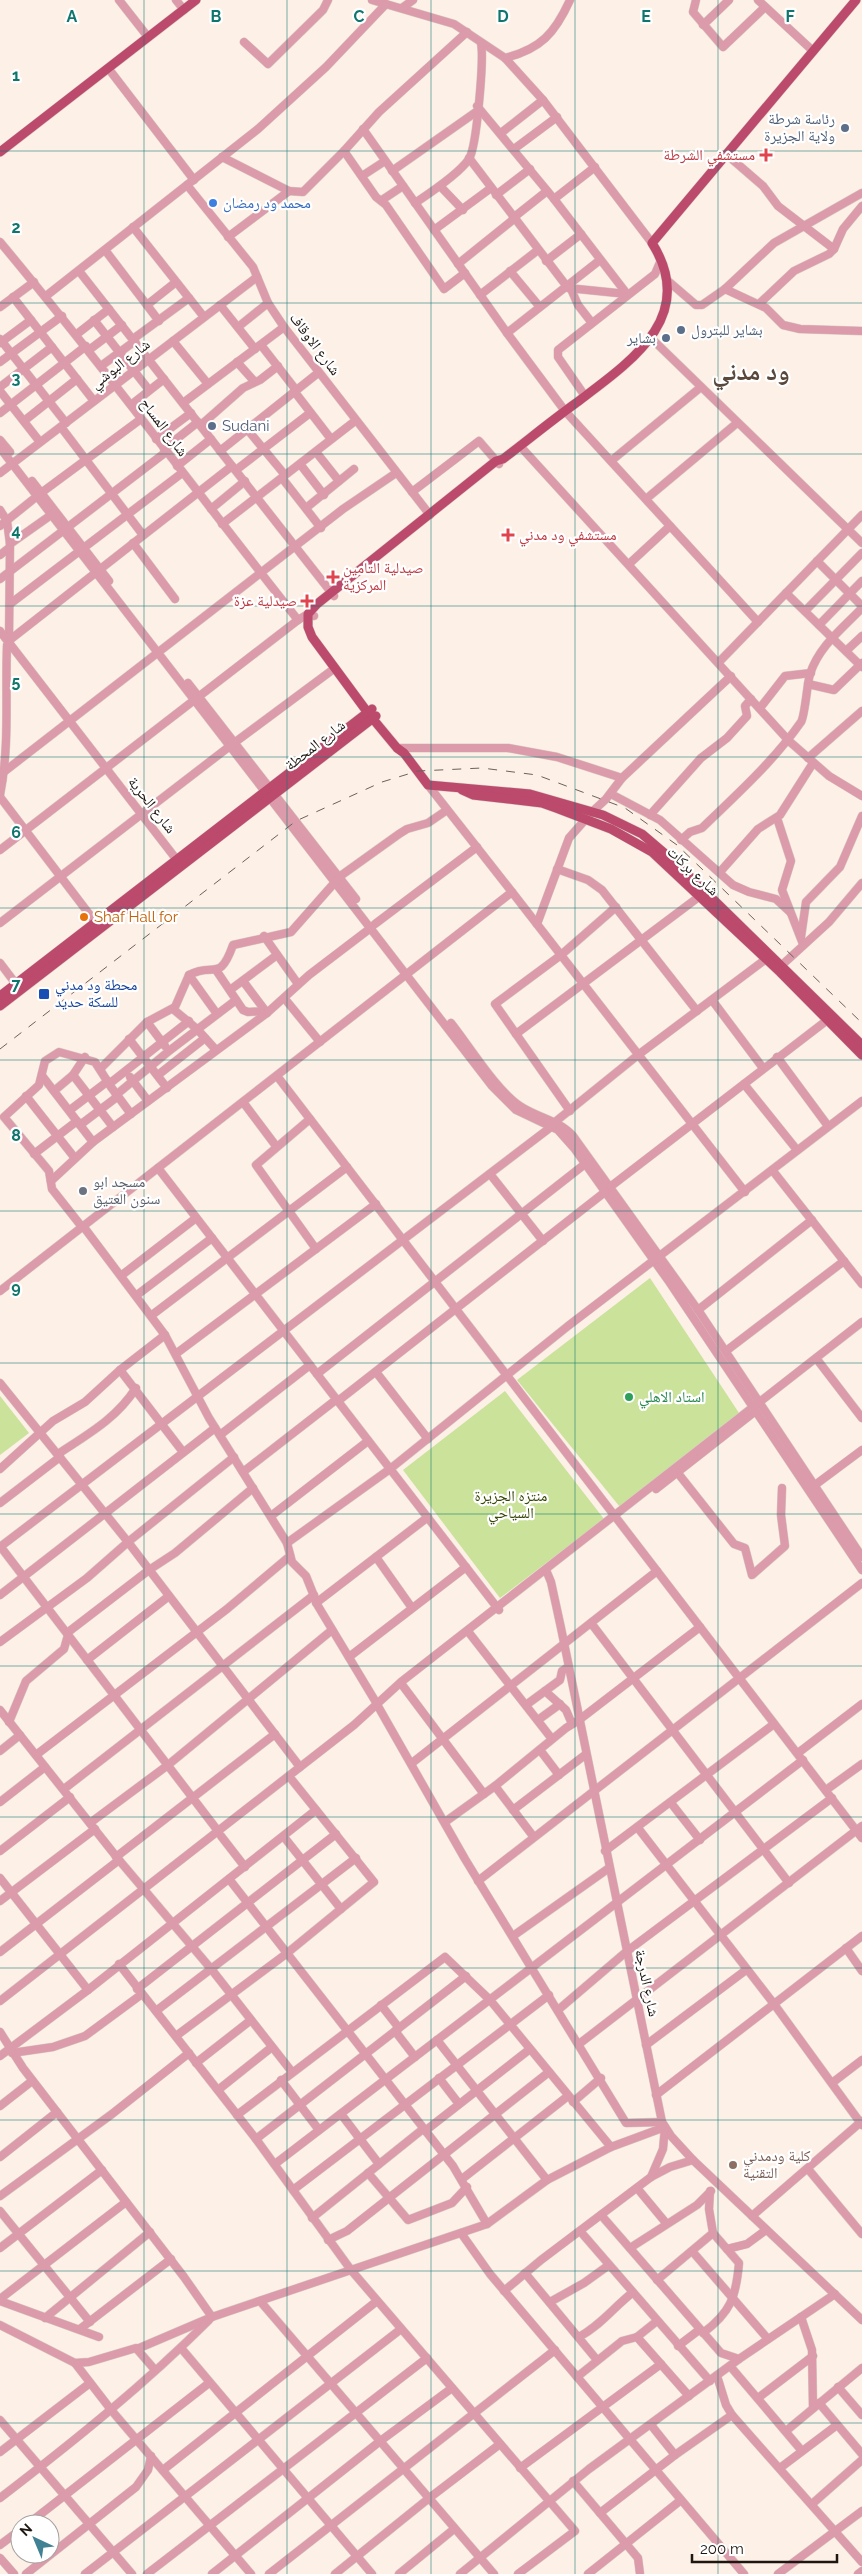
<svg xmlns="http://www.w3.org/2000/svg" width="862" height="2574" font-family="Raleway,'Noto Naskh Arabic',sans-serif">
<style>
.green{fill:#cae29a}
.lines{fill:none;stroke-linecap:round;stroke-linejoin:round}
.minor-casing{stroke:#d9cdc5;stroke-width:9}
.major-casing{stroke:#d9cdc5;stroke-width:10}
.minor{stroke:#db9baa;stroke-width:8}
.major{stroke:#bb4a6d;stroke-width:9}
.rail{stroke:#6b625b;stroke-width:1;stroke-dasharray:9 9;stroke-linecap:butt}
.grid{fill:none;stroke:#0f766e;stroke-width:1;stroke-opacity:0.55}
.service-dot{fill:#5c6f8a;stroke:#fff;stroke-width:2}
.health-dot{fill:#e0444e;stroke:#fff;stroke-width:2}
.shop-dot{fill:#3f7fe0;stroke:#fff;stroke-width:2}
.food-dot{fill:#e8710a;stroke:#fff;stroke-width:2}
.transit-dot{fill:#1a4fb4;stroke:#fff;stroke-width:2}
.worship-dot{fill:#6b7280;stroke:#fff;stroke-width:2}
.leisure-dot{fill:#2e9e5b;stroke:#fff;stroke-width:2}
.education-dot{fill:#8d6e63;stroke:#fff;stroke-width:2}
.labels{text-anchor:middle;stroke-width:4.5;stroke-linejoin:round;paint-order:stroke}
.service-label{font-size:15px;fill:#4e5e75;stroke:#fff;text-anchor:end}
.health-label{font-size:15px;fill:#be3a42;stroke:#fff;text-anchor:end}
.shop-label{font-size:15px;fill:#366cbe;stroke:#fff;text-anchor:start}
.street-label{font-size:15px;fill:#1e1711;stroke:#fff}
.food-label{font-size:15px;fill:#c56008;stroke:#fff;text-anchor:start}
.transit-label{font-size:15px;fill:#164399;stroke:#fff;text-anchor:start}
.worship-label{font-size:15px;fill:#5b616d;stroke:#fff;text-anchor:start}
.leisure-label{font-size:15px;fill:#27864d;stroke:#fff;text-anchor:start}
.park-label{font-size:15px;fill:#364605;stroke:#fff}
.education-label{font-size:15px;fill:#785e54;stroke:#fff;text-anchor:start}
.town-label{font-size:25px;font-weight:bold;fill:#59483b;stroke:#fff}
.grid-label{font-size:16px;text-anchor:middle;font-weight:bold;fill:#0f766e;stroke:#fff;stroke-width:4.5;stroke-linejoin:round;paint-order:stroke}
</style>
<rect width="100%" height="100%" fill="#fdf0e7"/>
<g class="green">
<polygon points="650,1278 739,1413 620,1507 517,1380"/>
<polygon points="505,1391 604,1519 500,1598 403,1470"/>
<polygon points="0,1396 29,1433 0,1455"/>
</g>
<g class="lines">
<g class="minor-casing">
<g id="minor">
<polyline points="119,0 148,37"/>
<polyline points="176,0 184,10"/>
<polyline points="372,0 454,24 505,58 543,100 652,243"/>
<polyline points="696,0 693,12 723,47 765,7"/>
<polyline points="758,0 813,51"/>
<polyline points="402,8 413,0"/>
<polyline points="703,25 729,0"/>
<polyline points="244,42 268,64 323,10 328,0"/>
<path d="M505,58C541,49 555,33 570,0"/>
<polyline points="108,68 194,180"/>
<polyline points="477,106 554,199 627,294"/>
<polyline points="363,129 507,333 565,411 758,622"/>
<polyline points="501,133 543,100"/>
<polyline points="514,149 557,117"/>
<polyline points="344,151 376,197 386,205 444,289 465,273"/>
<polyline points="726,154 763,186 778,206 834,249"/>
<polyline points="222,157 289,191 303,192 344,151 379,112 467,32"/>
<polyline points="469,158 568,288 627,294"/>
<polyline points="392,171 476,112"/>
<polyline points="362,176 385,161"/>
<polyline points="187,185 253,267 268,303 284,327 430,515"/>
<polyline points="440,186 463,210"/>
<polyline points="496,195 530,169"/>
<polyline points="554,199 595,167"/>
<polyline points="382,200 403,186"/>
<path d="M415,203C430,193 459,174 469,159C477,146 484,58 481,43"/>
<polyline points="513,218 547,191"/>
<polyline points="133,227 204,317"/>
<polyline points="434,230 491,188"/>
<polyline points="228,237 289,191"/>
<path d="M0,242C103,365 198,494 298,620"/>
<polyline points="105,250 159,321"/>
<polyline points="546,261 581,234"/>
<polyline points="458,264 514,219"/>
<polyline points="79,271 334,596"/>
<polyline points="510,271 539,306"/>
<polyline points="668,281 696,305 702,305 725,289 774,243 862,193"/>
<polyline points="571,289 578,305 592,323"/>
<polyline points="725,289 766,308 783,325 800,329 862,331"/>
<polyline points="480,295 538,250"/>
<polyline points="46,296 258,129 326,67 386,4"/>
<polyline points="13,297 94,401"/>
<polyline points="759,304 794,271 829,254 834,249 843,229 862,206"/>
<polyline points="147,305 176,282"/>
<polyline points="220,305 255,349"/>
<polyline points="0,307 34,282"/>
<polyline points="94,320 149,390"/>
<polyline points="238,327 268,303"/>
<polyline points="507,333 600,260"/>
<polyline points="77,334 109,309"/>
<polyline points="651,338 862,543"/>
<polyline points="0,339 66,423"/>
<polyline points="133,339 189,298"/>
<polyline points="173,341 208,384"/>
<polyline points="0,343 31,320"/>
<polyline points="261,345 296,390"/>
<polyline points="89,350 122,325"/>
<polyline points="0,362 62,316"/>
<polyline points="237,362 254,381"/>
<polyline points="101,366 135,341"/>
<polyline points="0,387 52,347"/>
<polyline points="0,391 40,442"/>
<polyline points="294,391 331,439"/>
<polyline points="585,396 558,357 558,350 655,274 661,260"/>
<polyline points="183,403 284,327"/>
<polyline points="131,405 164,379"/>
<polyline points="0,413 86,346"/>
<polyline points="24,421 77,379"/>
<polyline points="201,425 243,388 260,380 278,366"/>
<polyline points="61,427 143,535"/>
<polyline points="247,429 285,475"/>
<polyline points="156,439 191,413"/>
<polyline points="0,440 10,452"/>
<polyline points="520,446 789,741 829,776 862,796"/>
<polyline points="0,448 492,1086 516,1110 558,1130 574,1148 670,1283 862,1570"/>
<polyline points="164,449 198,422"/>
<polyline points="220,451 318,373"/>
<polyline points="316,452 339,481"/>
<polyline points="611,461 701,387"/>
<polyline points="300,464 324,495"/>
<polyline points="177,466 211,439"/>
<polyline points="236,470 310,413"/>
<polyline points="0,473 257,277"/>
<polyline points="282,478 321,528"/>
<polyline points="32,481 109,581"/>
<polyline points="412,492 479,441 499,464"/>
<polyline points="646,499 737,423"/>
<polyline points="306,508 354,469"/>
<polyline points="211,509 245,481"/>
<polyline points="0,510 7,521 10,544 9,638"/>
<polyline points="222,524 355,421"/>
<polyline points="0,526 41,493 141,419"/>
<polyline points="133,543 175,599"/>
<polyline points="10,544 51,515"/>
<polyline points="0,555 9,548"/>
<polyline points="817,561 862,606"/>
<polyline points="629,564 670,526"/>
<polyline points="0,579 166,452"/>
<polyline points="786,593 862,667"/>
<polyline points="10,604 182,473"/>
<polyline points="805,611 862,553"/>
<polyline points="819,625 862,581"/>
<polyline points="0,631 6,639"/>
<polyline points="11,639 232,466"/>
<polyline points="10,644 180,864"/>
<polyline points="846,651 862,636"/>
<polyline points="719,662 862,515"/>
<polyline points="188,683 356,899"/>
<polyline points="808,684 834,690 862,663"/>
<polyline points="760,708 785,676 811,673"/>
<polyline points="397,748 508,748 557,757 622,778"/>
<polyline points="808,758 862,711"/>
<polyline points="5,771 343,509 396,473"/>
<polyline points="611,794 660,820 733,885 749,892 776,899 790,912"/>
<path d="M0,795C10,745 5,695 7,645"/>
<polyline points="0,797 99,927"/>
<polyline points="650,815 701,758 727,738 747,716 745,706 751,699"/>
<polyline points="777,818 791,861 782,890 803,944"/>
<path d="M681,840L690,832L702,828C737,794 773,762 801,722C805,716 807,684 810,674C819,646 843,628 862,608"/>
<polyline points="0,850 298,620 308,614 314,616"/>
<polyline points="557,869 588,880 602,890 697,1011"/>
<polyline points="720,872 758,829 780,815 813,763"/>
<polyline points="339,877 399,834 407,829 428,823 447,810"/>
<polyline points="512,892 745,1192"/>
<polyline points="0,923 230,746 335,668"/>
<polyline points="375,924 477,847"/>
<polyline points="537,924 569,838 592,812 606,799 622,778 731,676"/>
<polyline points="264,936 298,984"/>
<polyline points="801,937 806,902 840,867 862,816"/>
<polyline points="0,963 19,988"/>
<polyline points="782,965 829,922 862,883"/>
<polyline points="216,970 243,1010 248,1012 266,1011"/>
<polyline points="189,975 217,1014"/>
<polyline points="243,981 267,1013"/>
<polyline points="230,990 277,955"/>
<polyline points="285,999 320,1042"/>
<polyline points="712,1000 763,1068"/>
<polyline points="173,1009 197,1029 216,1050"/>
<polyline points="147,1022 165,1046"/>
<path d="M451,1023C470,1047 496,1090 520,1106C538,1118 559,1120 573,1136L698,1310L862,1557"/>
<polyline points="516,1034 700,896"/>
<polyline points="129,1039 167,1088"/>
<polyline points="777,1057 828,1126"/>
<path d="M101,1068L147,1022L175,1007L189,975C214,961 219,984 233,945L291,932L336,881"/>
<polyline points="73,1075 113,1127"/>
<polyline points="158,1075 205,1038"/>
<polyline points="277,1076 862,1838"/>
<polyline points="43,1077 93,1142"/>
<polyline points="130,1077 148,1101"/>
<polyline points="109,1084 189,1021"/>
<polyline points="744,1084 797,1150"/>
<polyline points="54,1091 73,1075 85,1057"/>
<polyline points="116,1095 169,1051 236,1000"/>
<polyline points="26,1096 74,1157"/>
<polyline points="243,1102 276,1146"/>
<polyline points="70,1110 108,1081"/>
<polyline points="570,1111 495,1004 561,955 616,907"/>
<polyline points="310,1119 256,1165 316,1249"/>
<polyline points="555,1122 638,1055 766,959"/>
<polyline points="80,1125 117,1097"/>
<polyline points="34,1154 77,1121"/>
<polyline points="158,1168 499,1610"/>
<polyline points="773,1171 862,1284"/>
<polyline points="490,1174 543,1241"/>
<polyline points="51,1181 93,1142 267,1013 309,975 372,927"/>
<polyline points="610,1187 826,1021"/>
<polyline points="83,1226 165,1335 209,1418 287,1543 292,1562 306,1576 318,1606 377,1704"/>
<polyline points="82,1227 52,1189 49,1171 4,1117 39,1085 45,1061 59,1052 95,1062 111,1087 131,1114"/>
<polyline points="122,1275 196,1218"/>
<polyline points="0,1291 512,892 428,785"/>
<polyline points="137,1295 212,1238"/>
<polyline points="698,1310 812,1220"/>
<polyline points="152,1315 347,1167"/>
<polyline points="726,1351 844,1261"/>
<polyline points="177,1353 376,1204"/>
<polyline points="819,1362 862,1418"/>
<polyline points="120,1370 183,1452"/>
<polyline points="376,1372 428,1439"/>
<polyline points="317,1374 585,1164"/>
<polyline points="0,1383 128,1542 300,1767"/>
<polyline points="338,1401 605,1192"/>
<polyline points="220,1435 310,1365"/>
<path d="M58,1454C88,1434 116,1419 136,1388"/>
<polyline points="0,1469 53,1421 85,1402 120,1370 165,1335"/>
<polyline points="243,1472 337,1399"/>
<polyline points="677,1472 734,1544 745,1548 752,1575 785,1546 781,1515 782,1488"/>
<polyline points="815,1485 862,1450"/>
<polyline points="656,1489 753,1413"/>
<polyline points="0,1503 60,1457"/>
<polyline points="271,1516 368,1441"/>
<polyline points="287,1543 390,1469 568,1326 862,1101"/>
<polyline points="0,1546 218,1831"/>
<polyline points="0,1547 551,1127"/>
<polyline points="376,1557 412,1608"/>
<polyline points="546,1570 551,1582 561,1628 662,2122 671,2136 693,2160 862,2320"/>
<polyline points="0,1595 215,1428"/>
<polyline points="316,1603 428,1517"/>
<polyline points="591,1623 789,1883"/>
<polyline points="67,1633 149,1570 175,1553 253,1488"/>
<polyline points="470,1634 552,1739"/>
<polyline points="0,1642 87,1578 128,1542 234,1457"/>
<polyline points="349,1657 466,1567"/>
<polyline points="87,1660 169,1596"/>
<polyline points="403,1686 484,1794"/>
<polyline points="545,1691 566,1710 572,1724"/>
<polyline points="526,1705 560,1680 562,1671 568,1667"/>
<polyline points="379,1708 465,1859 626,2123 662,2122"/>
<polyline points="0,1710 119,1860 212,1970 292,2072"/>
<polyline points="538,1720 560,1704"/>
<polyline points="9,1722 26,1681 64,1649 68,1635"/>
<polyline points="540,1750 559,1775"/>
<polyline points="0,1751 20,1735"/>
<polyline points="798,1753 862,1704"/>
<polyline points="36,1755 227,1609 290,1556"/>
<polyline points="412,1763 657,1571"/>
<polyline points="495,1786 533,1836"/>
<polyline points="64,1789 314,1595"/>
<polyline points="826,1790 862,1764"/>
<polyline points="0,1802 45,1767"/>
<polyline points="671,1803 700,1840"/>
<polyline points="513,1810 585,1755"/>
<polyline points="445,1822 495,1786 566,1728 579,1720 700,1627"/>
<polyline points="90,1823 168,1765 332,1630"/>
<polyline points="638,1828 774,2004 862,2125"/>
<polyline points="221,1836 245,1867"/>
<polyline points="284,1837 341,1909"/>
<polyline points="0,1851 70,1797"/>
<polyline points="605,1851 774,1724"/>
<polyline points="116,1857 275,1734"/>
<polyline points="0,1878 88,1990"/>
<polyline points="229,1879 453,2166 487,2224"/>
<polyline points="478,1881 862,1583"/>
<polyline points="0,1901 95,1829"/>
<polyline points="513,1936 609,1868"/>
<polyline points="846,1948 862,1971"/>
<polyline points="0,1952 119,1860"/>
<polyline points="119,1964 256,2139 351,2270 575,2531 518,2574"/>
<polyline points="137,1989 336,1834"/>
<polyline points="0,2001 354,1725 401,1682 862,1322"/>
<polyline points="381,2005 399,2028"/>
<polyline points="558,2010 626,1952 832,1798"/>
<polyline points="156,2011 356,1858"/>
<polyline points="395,2031 415,2057"/>
<polyline points="0,2032 23,2068 184,2277 212,2317"/>
<polyline points="176,2036 286,1954 374,1882 292,1780"/>
<polyline points="437,2040 547,2180"/>
<polyline points="579,2044 862,1826"/>
<polyline points="646,2045 746,1970"/>
<polyline points="12,2053 53,2047 85,2036 142,1994"/>
<polyline points="0,2056 88,1990 316,1810"/>
<polyline points="196,2063 251,2020"/>
<polyline points="439,2078 459,2104"/>
<polyline points="281,2080 319,2130"/>
<polyline points="832,2083 862,2060"/>
<polyline points="218,2090 272,2047"/>
<polyline points="656,2095 862,1936"/>
<polyline points="573,2102 601,2078"/>
<polyline points="0,2106 32,2081"/>
<polyline points="341,2114 379,2164"/>
<polyline points="237,2115 445,1957 490,2000 611,2147"/>
<polyline points="425,2131 530,2049"/>
<polyline points="256,2139 466,1976"/>
<polyline points="0,2157 57,2112"/>
<polyline points="275,2164 803,1760"/>
<polyline points="808,2169 862,2234"/>
<polyline points="368,2173 408,2220 452,2203 467,2187"/>
<polyline points="462,2179 568,2096"/>
<polyline points="637,2188 666,2223"/>
<polyline points="293,2190 549,1995"/>
<polyline points="0,2196 112,2114 189,2053"/>
<polyline points="0,2211 90,2322"/>
<polyline points="601,2215 721,2353 739,2359"/>
<polyline points="752,2216 862,2121"/>
<polyline points="312,2218 423,2129"/>
<polyline points="580,2231 710,2381"/>
<polyline points="461,2233 490,2274 744,2574"/>
<polyline points="328,2240 347,2231 549,2072"/>
<polyline points="0,2248 102,2170"/>
<polyline points="630,2248 697,2205 711,2191"/>
<polyline points="727,2249 747,2244 766,2230"/>
<polyline points="692,2251 768,2339"/>
<polyline points="525,2273 597,2360"/>
<polyline points="657,2280 713,2233"/>
<polyline points="504,2291 541,2260 651,2177 670,2167 693,2160"/>
<polyline points="0,2299 126,2202"/>
<polyline points="0,2301 99,2337"/>
<polyline points="260,2301 494,2574"/>
<polyline points="550,2302 584,2283 609,2265"/>
<polyline points="801,2317 812,2350 813,2408"/>
<polyline points="45,2318 150,2232"/>
<polyline points="0,2325 75,2363 112,2411 251,2574"/>
<polyline points="80,2329 171,2259"/>
<path d="M703,2333C731,2312 736,2297 739,2263L713,2233L709,2209L710,2191"/>
<path d="M579,2337C601,2325 613,2308 632,2293"/>
<polyline points="637,2337 689,2396"/>
<polyline points="678,2346 699,2330"/>
<polyline points="181,2348 372,2574"/>
<polyline points="137,2349 212,2317 487,2224 547,2180 611,2147 665,2127 663,2149 651,2177"/>
<polyline points="75,2363 89,2362 136,2348 155,2370"/>
<polyline points="730,2366 802,2451"/>
<polyline points="717,2376 726,2405 732,2415 862,2562"/>
<polyline points="577,2377 622,2341 637,2337 657,2321"/>
<polyline points="838,2387 862,2415"/>
<polyline points="758,2398 813,2356"/>
<polyline points="819,2403 862,2454"/>
<polyline points="0,2420 132,2574"/>
<polyline points="651,2425 675,2455"/>
<polyline points="786,2431 862,2368"/>
<polyline points="0,2452 90,2383"/>
<polyline points="520,2468 661,2364"/>
<polyline points="780,2468 837,2425"/>
<polyline points="163,2470 377,2301"/>
<polyline points="573,2481 638,2558 640,2574"/>
<path d="M0,2498C73,2442 144,2385 209,2320"/>
<polyline points="812,2504 862,2460"/>
<polyline points="600,2513 675,2455 732,2415"/>
<polyline points="28,2524 209,2383"/>
<polyline points="0,2545 20,2530"/>
<polyline points="0,2558 14,2574"/>
<polyline points="26,2574 136,2487 148,2470 151,2456"/>
<polyline points="85,2574 401,2329"/>
<polyline points="147,2574 427,2358"/>
<polyline points="212,2574 379,2442 452,2388"/>
<polyline points="269,2574 555,2350"/>
<polyline points="335,2574 428,2499 500,2444"/>
<polyline points="399,2574 454,2529"/>
<polyline points="460,2574 589,2469 739,2359 835,2294"/>
<polyline points="588,2574 681,2500"/>
<polyline points="778,2574 862,2511"/>
<polyline points="858,2574 862,2571"/>
</g>
</g>
<g class="major-casing">
<g id="major">
<path d="M856,0L652,243C699,317 629,363 576,403C551,421 528,440 503,459L496,461L317,604L308,614V627L312,637L368,713L397,748L404,753L428,785L530,794L603,815L642,834L676,863L862,1045"/>
<polyline points="0,152 196,0"/>
<polyline points="462,790 473,795 542,803 556,808 611,829 652,852 780,972 862,1055"/>
<polyline points="0,996 372,709"/>
<polyline points="0,1006 376,716"/>
</g>
</g>
<use href="#minor" class="minor"/>
<use href="#major" class="major"/>
<polyline class="rail" points="0,1049 296,821 382,782 418,771 482,768 537,775 625,808 677,845 862,1023"/>
</g>
<path class="grid" d="M144,0V2574M287,0V2574M431,0V2574M575,0V2574M718,0V2574M0,151H862M0,303H862M0,454H862M0,606H862M0,757H862M0,908H862M0,1060H862M0,1211H862M0,1363H862M0,1514H862M0,1666H862M0,1817H862M0,1968H862M0,2120H862M0,2271H862M0,2423H862"/>
<g class="service-dot">
<circle cx="845" cy="128" r="5"/>
<circle cx="681" cy="330" r="5"/>
<circle cx="666" cy="338" r="5"/>
<circle cx="212" cy="426" r="5"/>
</g>
<g class="health-dot">
<path d="M763.5 147.5h5v5h5v5h-5v5h-5v-5h-5v-5h5z"/>
<path d="M505.5 527.5h5v5h5v5h-5v5h-5v-5h-5v-5h5z"/>
<path d="M330.5 569.5h5v5h5v5h-5v5h-5v-5h-5v-5h5z"/>
<path d="M304.5 593.5h5v5h5v5h-5v5h-5v-5h-5v-5h5z"/>
</g>
<circle class="shop-dot" cx="213" cy="203" r="5"/>
<circle class="food-dot" cx="84" cy="917" r="5"/>
<rect class="transit-dot" x="38" y="988" width="12" height="12" rx="2.5"/>
<circle class="worship-dot" cx="83" cy="1191" r="5"/>
<circle class="leisure-dot" cx="629" cy="1397" r="5"/>
<circle class="education-dot" cx="733" cy="2165" r="5"/>
<g class="labels">
<g class="service-label">
<text x="835" y="124">رئاسة شرطة<tspan x="835" dy="17">ولاية الجزيرة</tspan></text>
<text x="691" y="335" text-anchor="start">بشاير للبترول</text>
<text x="656" y="343">بشاير</text>
<text x="222" y="431" text-anchor="start">Sudani</text>
</g>
<g class="health-label">
<text x="755" y="160">مستشفي الشرطة</text>
<text x="519" y="540" text-anchor="start">مستشفي ود مدني</text>
<text x="343" y="573" text-anchor="start">صيدلية التامين<tspan x="343" dy="17">المركزية</tspan></text>
<text x="297" y="606">صيدلية عزة</text>
</g>
<g class="shop-label">
<text x="223" y="208">محمد ود رمضان</text>
</g>
<g class="street-label">
<text transform="translate(315 344) rotate(53)" y="5">شارع الاوقاف</text>
<text transform="translate(120 364) rotate(-38)" y="5">شارع البوشي</text>
<text transform="translate(164 427) rotate(53)" y="5">شارع المساح</text>
<text transform="translate(315 745) rotate(-38)" y="5">شارع المحطة</text>
<text transform="translate(152 805) rotate(52)" y="5">شارع الحرية</text>
<text transform="translate(693 871) rotate(43)" y="5">شارع بركات</text>
<text transform="translate(647 1983) rotate(78)" y="5">شارع الدرجة</text>
</g>
<g class="food-label">
<text x="94" y="922">Shaf Hall for</text>
</g>
<g class="transit-label">
<text x="55" y="990">محطة ود مدني<tspan x="55" dy="17">للسكة حديد</tspan></text>
</g>
<g class="worship-label">
<text x="93" y="1187">مسجد ابو<tspan x="93" dy="17">سنون العتيق</tspan></text>
</g>
<g class="leisure-label">
<text x="639" y="1402">استاد الاهلي</text>
</g>
<g class="park-label">
<text x="511" y="1501">منتزه الجزيرة<tspan x="511" dy="17">السياحي</tspan></text>
</g>
<g class="education-label">
<text x="743" y="2161">كلية ودمدني<tspan x="743" dy="17">التقنية</tspan></text>
</g>
<g class="town-label">
<text x="751" y="380">ود مدني</text>
</g>
</g>
<g class="grid-label">
<text x="72" y="22">A</text>
<text x="216" y="22">B</text>
<text x="359" y="22">C</text>
<text x="503" y="22">D</text>
<text x="646" y="22">E</text>
<text x="790" y="22">F</text>
<text x="16" y="81">1</text>
<text x="16" y="233">2</text>
<text x="16" y="384">3</text>
<text x="16" y="536">4</text>
<text x="16" y="687">5</text>
<text x="16" y="838">6</text>
<text x="16" y="990">7</text>
<text x="16" y="1141">8</text>
<text x="16" y="1293">9</text>
</g>
<g transform="translate(35 2539) rotate(316)"><circle r="24" fill="#ffffff" stroke="#a5a2a0"/>
<path d="M0-4L9 19L0 12L-9 19Z" fill="#408193"/>
<text y="-8" font-size="14" font-weight="bold" text-anchor="middle" fill="#1e1711">N</text>
</g>
<path d="M692 2554v8h145v-8" fill="none" stroke="#1e1711" stroke-width="2.5"/>
<text x="700" y="2554" font-size="15" fill="#1e1711" stroke="#ffffff" stroke-width="4" paint-order="stroke">200 m</text>
</svg>
